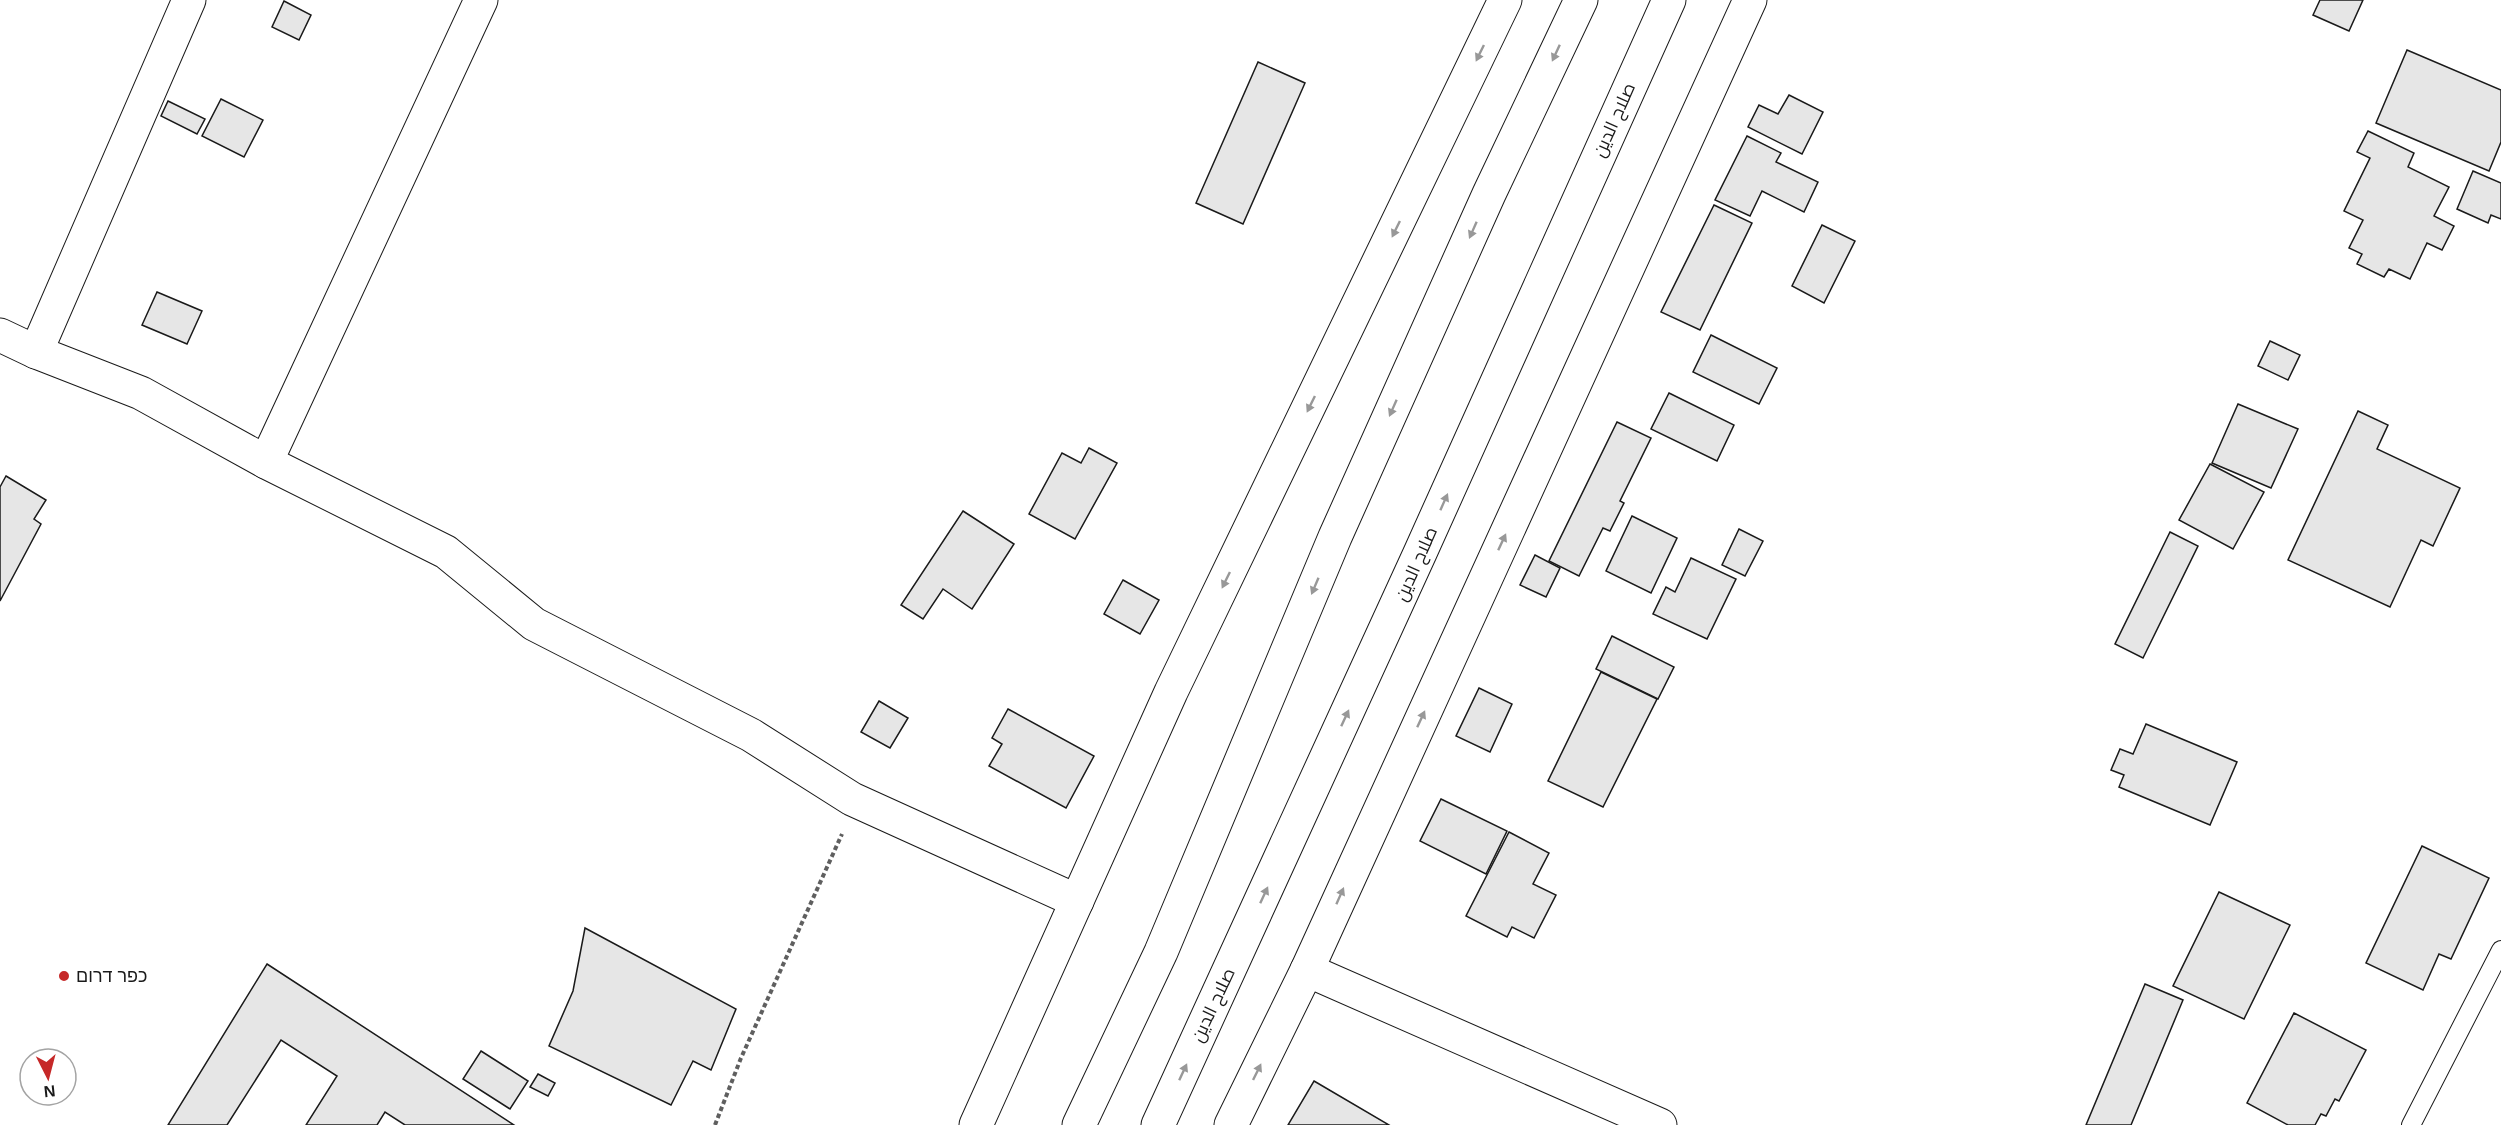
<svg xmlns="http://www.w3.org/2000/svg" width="2501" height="1125" font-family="Helvetica,Cairo,Heebo,sans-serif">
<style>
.building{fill:#e6e6e6;stroke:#1a1a1a;stroke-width:1.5}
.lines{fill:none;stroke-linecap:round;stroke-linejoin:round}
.lane-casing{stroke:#1a1a1a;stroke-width:20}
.street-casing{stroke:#1a1a1a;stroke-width:35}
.secondary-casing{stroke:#1a1a1a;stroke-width:35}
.highway-casing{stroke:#1a1a1a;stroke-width:35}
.path{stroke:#5f5f5f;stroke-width:4;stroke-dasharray:4.5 3;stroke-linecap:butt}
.lane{stroke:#fff;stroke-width:18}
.street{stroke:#fff;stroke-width:33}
.secondary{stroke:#fff;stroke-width:33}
.highway{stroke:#fff;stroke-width:33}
.oneway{fill:#989898}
.poi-dot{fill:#c62828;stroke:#fff;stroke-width:2}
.labels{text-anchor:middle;stroke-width:4.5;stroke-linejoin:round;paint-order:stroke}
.street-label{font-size:18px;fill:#1a1a1a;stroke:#fff}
.poi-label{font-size:18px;fill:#1a1a1a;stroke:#fff;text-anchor:start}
</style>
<rect width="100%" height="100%" fill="#fff"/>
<g class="building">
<polygon points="2320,0 2363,0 2349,31 2313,15"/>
<polygon points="284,1 311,15 299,40 272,27"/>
<polygon points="2407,50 2501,90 2501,142 2489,171 2376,123"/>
<polygon points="1258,62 1305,83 1243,224 1196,203"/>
<polygon points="1789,95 1823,112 1802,154 1748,127 1759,105 1778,114"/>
<polygon points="221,99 263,120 244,157 202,136"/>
<polygon points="168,101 205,119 197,134 161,116"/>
<polygon points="2368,131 2414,153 2408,167 2449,187 2434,216 2454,226 2442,250 2427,243 2410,279 2389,269 2384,277 2357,264 2362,254 2349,248 2363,220 2344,211 2370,158 2357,152"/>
<polygon points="1747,136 1781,153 1776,162 1818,182 1804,212 1762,191 1750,216 1715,200"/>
<polygon points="2473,171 2501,183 2501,219 2491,215 2488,223 2457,209"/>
<polygon points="1714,205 1752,223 1700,330 1661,312"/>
<polygon points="1822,225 1855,241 1824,303 1792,286"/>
<polygon points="157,292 202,311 187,344 142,325"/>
<polygon points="1711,335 1777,368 1759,404 1693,372"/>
<polygon points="2270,341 2300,355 2288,380 2258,366"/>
<polygon points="1669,393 1734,425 1717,461 1651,429"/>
<polygon points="2238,404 2298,429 2271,488 2212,463"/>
<polygon points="2358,411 2388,425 2377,449 2460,488 2433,546 2421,540 2390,607 2288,560"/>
<polygon points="1617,422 1651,438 1620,501 1624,503 1610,531 1603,528 1579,576 1549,561"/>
<polygon points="1089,448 1117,463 1075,539 1029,514 1062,453 1081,463"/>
<polygon points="2210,464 2264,492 2233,549 2179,520"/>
<polygon points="6,476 46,500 34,519 41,524 0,601 0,487"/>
<polygon points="963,511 1014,544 972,609 943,589 923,619 901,605"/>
<polygon points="1632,516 1677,538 1651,593 1606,571"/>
<polygon points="1739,529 1763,541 1745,576 1722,565"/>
<polygon points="2170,532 2198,546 2143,658 2115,644"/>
<polygon points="1535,555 1560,568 1546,597 1520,585"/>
<polygon points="1691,558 1736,579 1707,639 1653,614 1666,587 1675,592"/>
<polygon points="1123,580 1159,600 1140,634 1104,614"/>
<polygon points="1612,636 1674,667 1658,699 1596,669"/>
<polygon points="1601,672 1657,699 1603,807 1548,781"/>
<polygon points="1479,688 1512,704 1490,752 1456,736"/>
<polygon points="879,701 908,718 890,748 861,732"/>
<polygon points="1008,709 1094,756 1066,808 989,766 1002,744 992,738"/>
<polygon points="2146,724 2237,762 2210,825 2119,787 2124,775 2111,770 2120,749 2133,754"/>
<polygon points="1441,799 1507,831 1486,874 1420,841"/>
<polygon points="1509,832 1549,853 1533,884 1556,895 1534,938 1512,927 1507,937 1466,916"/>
<polygon points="2422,846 2489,878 2451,959 2439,954 2423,990 2366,963"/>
<polygon points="2219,892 2290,925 2244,1019 2173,986"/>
<polygon points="585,928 736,1009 711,1070 693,1061 671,1105 549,1046 573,991"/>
<polygon points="267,964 514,1125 405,1125 385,1112 377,1125 306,1125 337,1076 281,1040 227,1125 168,1125"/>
<polygon points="2145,984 2183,1000 2131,1125 2086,1125"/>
<polygon points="2294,1013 2366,1050 2339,1101 2335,1099 2326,1116 2321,1114 2315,1125 2288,1125 2247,1103"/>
<polygon points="481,1051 528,1081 510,1109 463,1079"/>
<polygon points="538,1074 555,1083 548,1096 530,1087"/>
<polygon points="1314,1081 1389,1125 1288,1125"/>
</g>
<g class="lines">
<g class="lane-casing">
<polyline id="lane" points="2411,1125 2501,950"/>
</g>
<g class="street-casing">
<g id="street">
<polyline points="0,335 36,352 141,393 266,462 446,552 534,624 751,735 852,799 1077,901"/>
<polyline points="36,352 189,0"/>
<polyline points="266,462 481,0"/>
<polyline points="1307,970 1660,1125"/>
</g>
</g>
<g class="secondary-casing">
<g id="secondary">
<polyline points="976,1125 1171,692 1505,0"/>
<polyline points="1231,1125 1307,970 1750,0"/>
</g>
</g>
<g class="highway-casing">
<g id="highway">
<polyline points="1079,1125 1161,952 1335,537 1489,194 1581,0"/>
<polyline points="1158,1125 1420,553 1669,0"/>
</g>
</g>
<polyline class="path" points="715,1125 741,1058 842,834"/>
<use href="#lane" class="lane"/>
<use href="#street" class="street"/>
<use href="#secondary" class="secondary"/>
<use href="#highway" class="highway"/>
</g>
<defs><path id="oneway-solid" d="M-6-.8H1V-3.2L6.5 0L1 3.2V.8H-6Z" transform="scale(1.5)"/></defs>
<g class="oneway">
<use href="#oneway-solid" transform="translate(1480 53) rotate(116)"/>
<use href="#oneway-solid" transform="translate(1556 53) rotate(115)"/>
<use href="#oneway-solid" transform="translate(1396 229) rotate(116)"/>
<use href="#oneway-solid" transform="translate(1473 230) rotate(114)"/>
<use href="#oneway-solid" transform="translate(1311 404) rotate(116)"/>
<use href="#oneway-solid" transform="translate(1393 408) rotate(114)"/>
<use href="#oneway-solid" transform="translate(1444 502) rotate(-66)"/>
<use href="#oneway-solid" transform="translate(1502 542) rotate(-65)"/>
<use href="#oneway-solid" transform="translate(1226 580) rotate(116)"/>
<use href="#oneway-solid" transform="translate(1315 586) rotate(113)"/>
<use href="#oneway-solid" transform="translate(1345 718) rotate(-65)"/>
<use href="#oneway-solid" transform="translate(1421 719) rotate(-65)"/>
<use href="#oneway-solid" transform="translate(1264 895) rotate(-65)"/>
<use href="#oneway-solid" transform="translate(1340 896) rotate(-66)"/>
<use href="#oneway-solid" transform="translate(1183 1072) rotate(-65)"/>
<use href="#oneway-solid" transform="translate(1257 1072) rotate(-64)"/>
</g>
<circle class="poi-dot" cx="64" cy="976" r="6"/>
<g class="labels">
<g class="street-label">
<text transform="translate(1614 120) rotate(-66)" y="6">صلاح الدين</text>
<text transform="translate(1416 564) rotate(-66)" y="6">صلاح الدين</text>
<text transform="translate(1213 1005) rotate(-65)" y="6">صلاح الدين</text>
</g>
<g class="poi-label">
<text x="76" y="982">כפר דרום</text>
</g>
</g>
<g transform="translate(48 1077) rotate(174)"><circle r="28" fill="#ffffff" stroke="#a3a3a3" stroke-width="1.5"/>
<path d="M0-4.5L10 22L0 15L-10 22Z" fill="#c62828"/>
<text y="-9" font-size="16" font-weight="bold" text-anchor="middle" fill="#1a1a1a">N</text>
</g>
</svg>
